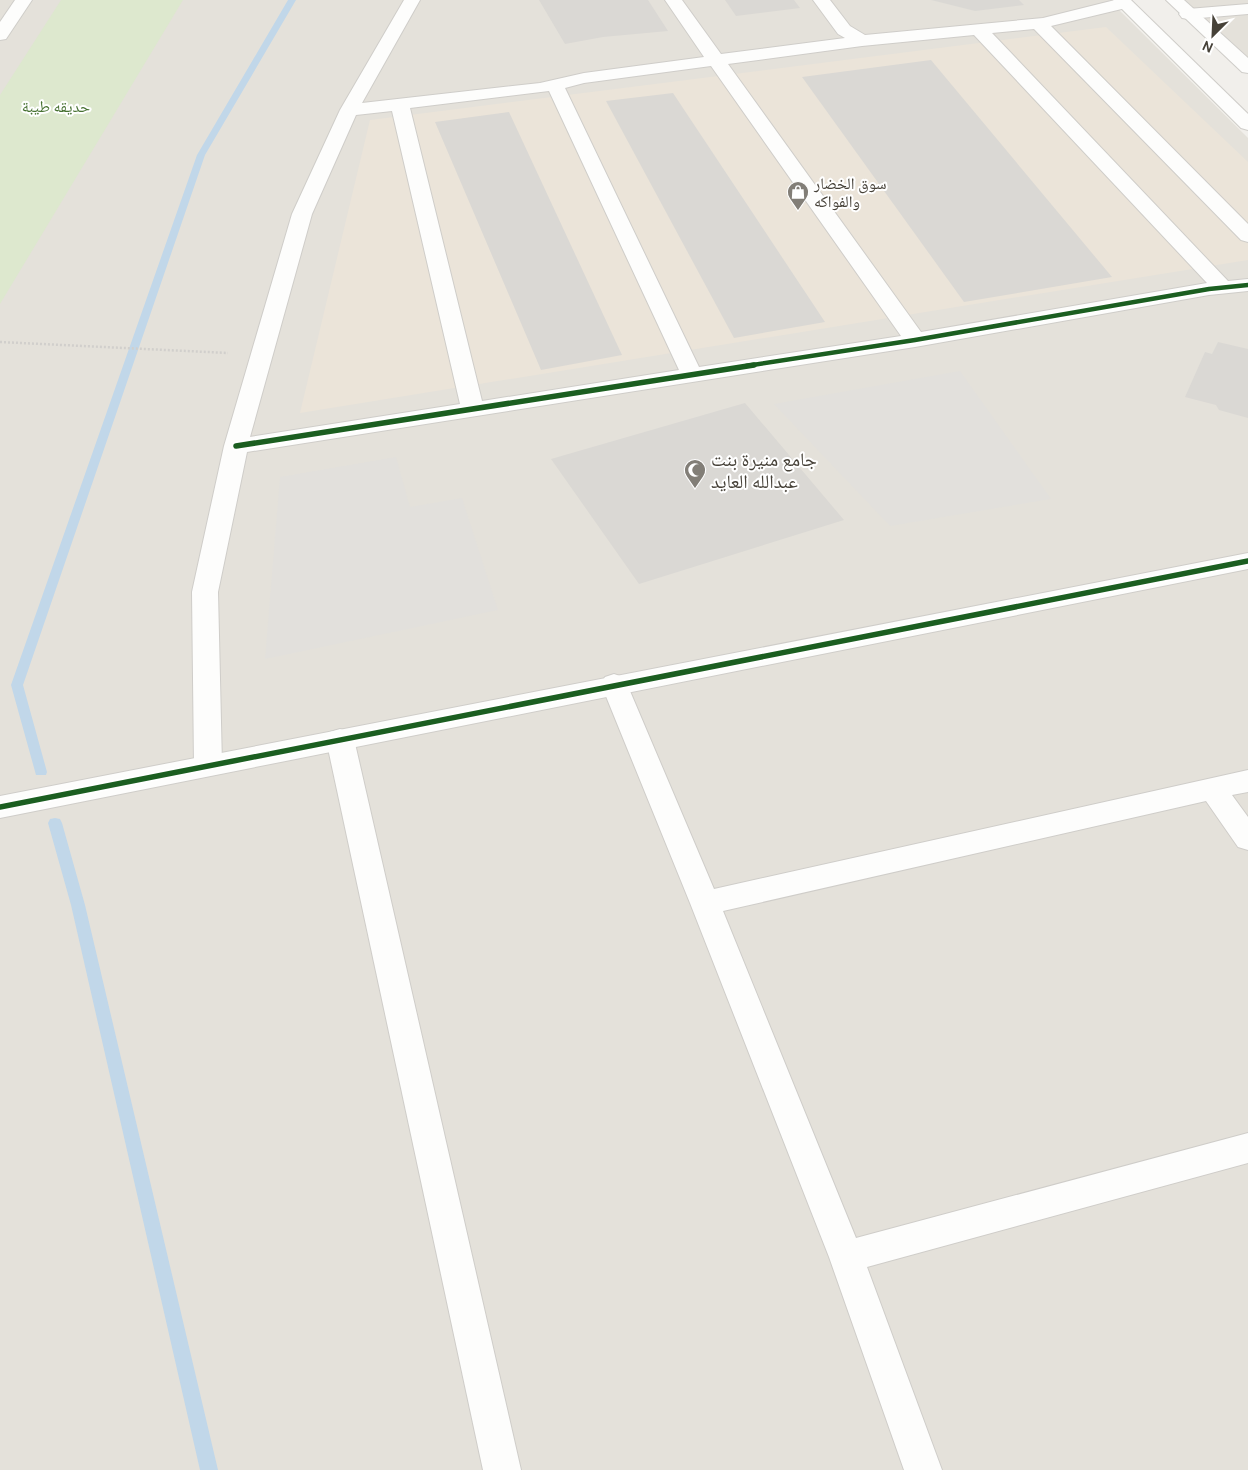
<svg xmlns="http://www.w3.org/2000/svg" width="1248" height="1470" font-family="Cabin,'Noto Naskh Arabic',sans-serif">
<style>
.residential{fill:#e4e1da}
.commercial{fill:#ebe4d9}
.green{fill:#dde8ce}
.parking{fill:#e2e0dc}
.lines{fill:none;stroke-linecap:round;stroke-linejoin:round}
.stream{fill:#c1d7e9;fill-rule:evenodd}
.building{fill:#dad8d4}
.minor-casing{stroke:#cfcdc9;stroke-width:2}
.tertiary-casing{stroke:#cfcdc9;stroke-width:2}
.path{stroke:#d1cfcc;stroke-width:2.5;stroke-dasharray:2 2;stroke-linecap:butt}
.minor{fill:#fdfdfc;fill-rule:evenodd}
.tertiary{fill:#fdfdfc;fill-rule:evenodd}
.cycleway-far1-casing{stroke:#fff;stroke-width:7}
.cycleway-casing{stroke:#fff;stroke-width:9}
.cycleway-far1{stroke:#1b5e20;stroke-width:4.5}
.cycleway{stroke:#1b5e20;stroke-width:5.5}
.labels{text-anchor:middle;stroke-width:4;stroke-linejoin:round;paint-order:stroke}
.far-park-label{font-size:16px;fill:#477132;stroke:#fff}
.far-poi-label{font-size:16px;fill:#464138;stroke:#fff;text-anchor:start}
.poi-label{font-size:19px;fill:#464138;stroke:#fff;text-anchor:start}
</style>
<rect width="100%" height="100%" fill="#f1efeb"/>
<g class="residential">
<polygon points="0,0 1109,0 1248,138 1248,1470 0,1470"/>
<polygon points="1181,0 1248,0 1248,62"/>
</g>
<polygon class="commercial" points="1106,27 1248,162 1248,260 300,413 370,120"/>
<polygon class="green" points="61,0 183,0 0,304 0,95"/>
<g class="parking">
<polygon points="960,371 1051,499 890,526 774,404"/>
<polygon points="396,457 410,507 462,498 498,610 265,659 280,477"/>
</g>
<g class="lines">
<g class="stream">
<polygon points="288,0 296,0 205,155 23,685 47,772 46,775 36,775 11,685 197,155"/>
<polygon points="55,818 60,819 62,823 85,905 218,1470 200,1470 71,905 48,823 50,819"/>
</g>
</g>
<g class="building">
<polygon points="539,0 648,0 668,31 603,37 565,44"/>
<polygon points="725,0 794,0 800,8 736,16"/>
<polygon points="931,0 1019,0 1024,5 975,11"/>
<polygon points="931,60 1112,277 964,302 802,77"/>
<polygon points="673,93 825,322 734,338 606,101"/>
<polygon points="509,112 622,355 541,370 435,122"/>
<polygon points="1218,342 1248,349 1248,418 1219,410 1216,405 1185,397 1205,352 1212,354"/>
<polygon points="745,403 844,520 639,584 551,459"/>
</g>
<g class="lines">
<g class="minor-casing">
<g id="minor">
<path d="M404,0H420L362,103L540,83L584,73L704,57L665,0H682L721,54L845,38L838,34L813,0H830L850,26L865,35L1043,18L1115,0H1130L1133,3L1130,7L1051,26L1248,224V242L1241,240L1034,29L992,33L1228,281L1248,279V291L1209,295L915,347L247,452L218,592L222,765L218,772L208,775L198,772L194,765L192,592L224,446L292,214L340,110ZM974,35L1207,283L921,332L728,64L862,46ZM711,66L901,336L699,367L565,88L584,83ZM549,91L679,370L482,401L410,108ZM392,111L460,404L250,437L312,214L356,115Z"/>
<polygon points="1248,4 1248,14 1188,19 1182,18 1179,14 1182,10 1188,9"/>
<polygon points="614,674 623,677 627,684 714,889 1248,770 1248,792 1232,795 1248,817 1248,850 1238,847 1206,801 723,911 856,1238 1248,1133 1248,1163 867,1267 942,1470 904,1470 829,1257 690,903 601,684 605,677"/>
<polygon points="340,729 350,732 354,739 521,1470 483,1470 326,739 330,732"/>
</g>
</g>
<g class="tertiary-casing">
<g id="tertiary">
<polygon points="15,0 32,0 6,39 0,40 0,22"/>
<polygon points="1113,0 1131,0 1248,114 1248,130 1241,128"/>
<polygon points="1166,0 1184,0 1248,58 1248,73 1242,72"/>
<polygon points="1248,553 1248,569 0,818 0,796"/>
</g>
</g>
<polyline class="path" points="0,342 228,353"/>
<use href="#minor" class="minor"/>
<use href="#tertiary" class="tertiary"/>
<g class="cycleway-far1-casing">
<polyline id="cycleway-far1" points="746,366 915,340 1209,289 1248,285"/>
</g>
<g class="cycleway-casing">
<g id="cycleway">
<polyline points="236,446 754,365"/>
<polyline points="0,807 1248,561"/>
</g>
</g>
<use href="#cycleway-far1" class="cycleway-far1"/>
<use href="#cycleway" class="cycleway"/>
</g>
<defs>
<g id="shop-pin" transform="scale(1.125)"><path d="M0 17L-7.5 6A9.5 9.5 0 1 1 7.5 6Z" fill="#827e77" stroke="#fff"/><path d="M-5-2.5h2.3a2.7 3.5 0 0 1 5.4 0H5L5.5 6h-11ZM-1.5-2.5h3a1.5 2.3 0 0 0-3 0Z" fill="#fff"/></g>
<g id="mosque-pin" transform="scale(1.125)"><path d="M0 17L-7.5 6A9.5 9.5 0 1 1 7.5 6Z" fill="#827e77" stroke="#fff"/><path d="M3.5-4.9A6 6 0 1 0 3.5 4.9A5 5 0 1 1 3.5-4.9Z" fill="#fff"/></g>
</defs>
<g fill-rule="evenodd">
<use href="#shop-pin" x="798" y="192"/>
<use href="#mosque-pin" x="695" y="470"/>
</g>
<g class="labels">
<g class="far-park-label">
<text x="56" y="112">حديقه طيبة</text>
</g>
<g class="far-poi-label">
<text x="814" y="189">سوق الخضار<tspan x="814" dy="18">والفواكه</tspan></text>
</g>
<g class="poi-label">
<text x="711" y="466">جامع منيرة بنت<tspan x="711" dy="22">عبدالله العايد</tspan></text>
</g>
</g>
<g transform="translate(1213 35) rotate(204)" stroke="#ffffff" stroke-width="4" paint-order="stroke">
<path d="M0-4L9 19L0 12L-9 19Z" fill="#464138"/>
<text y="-8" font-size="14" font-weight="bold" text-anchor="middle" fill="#464138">N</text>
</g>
</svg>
